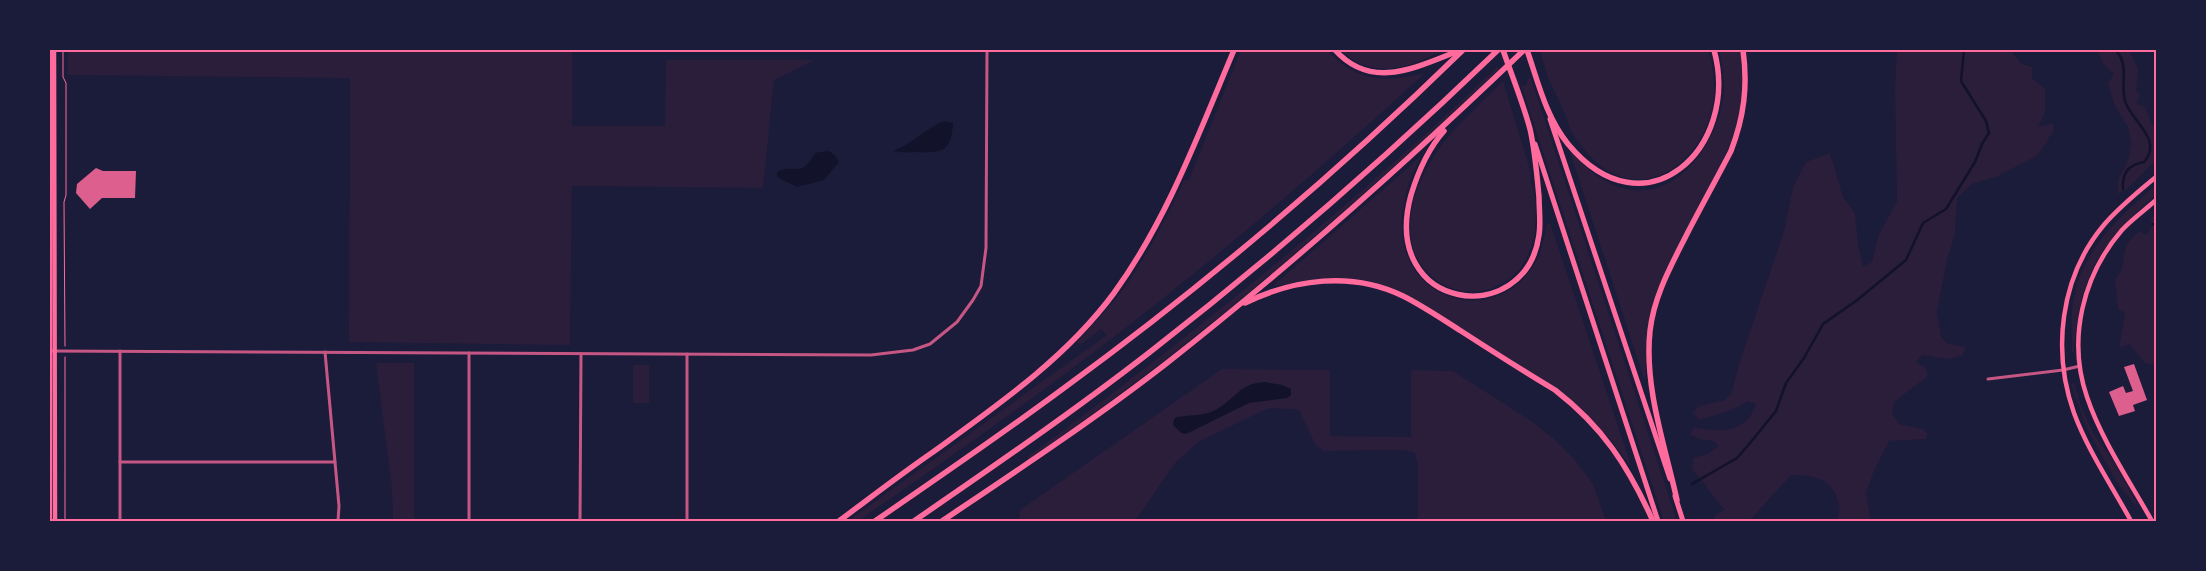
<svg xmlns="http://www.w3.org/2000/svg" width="2206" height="571" font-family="'DejaVu Sans',sans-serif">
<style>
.green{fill:#2a1e3b}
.water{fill:#12122b}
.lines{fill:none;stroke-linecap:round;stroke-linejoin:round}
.stream{stroke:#12122b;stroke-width:2.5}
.building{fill:#dd5f8e}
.path{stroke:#ff6b9d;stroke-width:1}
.minor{stroke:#c65784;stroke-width:3}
.secondary{stroke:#ff6b9d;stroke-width:4.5}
.primary{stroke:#ff6b9d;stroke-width:5}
.motorway{stroke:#ff6b9d;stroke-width:5.5}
.neatline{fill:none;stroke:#ff6b9d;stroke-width:2}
</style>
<rect width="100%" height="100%" fill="#1b1b3a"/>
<g class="green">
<polygon points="68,50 572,50 572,126 665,126 666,60 815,60 774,80 763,188 572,186 570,345 349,342 350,78 68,75"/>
<path d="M1241,50H1327C1357,82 1384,83 1425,73C1324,166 1219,256 1110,340C1028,403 943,462 858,521H848L1107,335L1101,329L1080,345L1077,342C1087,330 1099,319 1109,307C1139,272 1165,222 1184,180H1189Z"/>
<path d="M1341,50H1441C1412,70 1368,79 1341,50Z"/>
<path d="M1540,50H1708C1713,67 1716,85 1713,103C1703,166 1638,209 1588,154C1579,143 1569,132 1567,118L1548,78Z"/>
<path d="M1719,50H1741L1743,97L1734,138L1657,290L1649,325L1645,381L1567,143C1578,158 1590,174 1607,182C1668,213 1714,152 1723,99C1726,83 1722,66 1719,50Z"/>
<path d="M1897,50H2010L2022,64L2032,67V78L2045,89V112L2038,127L2053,123L2054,130L2038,155L1998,176L1972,184L1957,198L1955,234L1947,260L1937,312L1941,337L1948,344L1966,347L1962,356L1948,359L1922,355L1916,362L1925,367L1928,376L1894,402L1892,413L1899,424L1923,429L1928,434L1925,439L1889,441L1874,471L1866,493L1871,521H1836C1840,513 1840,510 1838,502C1833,478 1812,475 1791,475L1749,521H1713L1715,515L1725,510C1712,497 1705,482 1692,469L1693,458L1708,454L1718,446L1714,441L1702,440L1690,435L1694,427C1719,433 1747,433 1756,404L1748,401L1732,410L1699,420L1693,413L1699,406L1725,400L1732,392L1738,367L1784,231L1793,187L1806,162L1830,153L1843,197L1855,213L1858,244L1863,267L1872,262L1879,234L1897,202L1895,88Z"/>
<polygon points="2097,50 2129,50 2138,69 2136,91 2140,95 2136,104 2145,107 2152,125 2156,128 2156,160 2128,188 2117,194 2119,178 2128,160 2131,144 2128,127 2114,104 2108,84 2114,74 2102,62"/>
<path d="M1498,66L1499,70C1350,209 1198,344 1029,459L1027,457C1192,336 1350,208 1498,66Z"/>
<polygon points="1530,76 1549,133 1677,521 1664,521 1521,85 1525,86"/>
<path d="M1503,81L1531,173C1529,181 1534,189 1535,198C1537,219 1536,239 1527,257C1521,270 1513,277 1501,284C1469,302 1430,287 1415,254C1406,232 1411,200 1421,180C1439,139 1472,112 1503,81Z"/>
<path d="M1419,158H1421C1411,173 1406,191 1403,208C1387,304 1505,336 1540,253C1543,244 1545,233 1547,224L1550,223L1632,468L1609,438L1571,399L1482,342L1381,286L1311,280L1273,286Z"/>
<path d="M2156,185V195C2098,245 2080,275 2074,352H2072C2072,334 2070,315 2074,298C2083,249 2120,216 2156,185Z"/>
<path d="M2156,214V365L2145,363L2129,344L2119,348L2125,313L2118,309L2115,280C2131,261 2115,249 2140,231L2147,235L2153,223L2150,219Z"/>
<polygon points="376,363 414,363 414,521 393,521 392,489"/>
<rect x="633" y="365" width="16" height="38"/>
<polygon points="1222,369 1330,370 1330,436 1411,437 1411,370 1453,371 1530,420 1553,438 1575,460 1593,484 1606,521 1418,521 1418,466 1415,453 1402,450 1324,451 1315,444 1299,410 1269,408 1198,442 1175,463 1135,521 1019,521 1020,510"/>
<polygon points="2074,383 2081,406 2093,433 2114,462 2137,504 2135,505 2118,484 2086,427 2071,384"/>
</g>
<g class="water">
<path d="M944,121L953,123C951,151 944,153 917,152C909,152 901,153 893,151C912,144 925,129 944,121Z"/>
<path d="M828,151L835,155L839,162L824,180L797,187L777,177V172C795,163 801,179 815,153Z"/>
<path d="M1265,382L1282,385L1291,389V395L1287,398L1249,403L1186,434L1181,433L1173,425L1174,419L1177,417C1188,415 1200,416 1211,412C1233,403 1238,383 1265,382Z"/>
</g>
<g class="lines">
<g class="stream">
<path d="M2115,50C2130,63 2120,83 2125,101C2131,121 2164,140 2144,162C2128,165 2122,173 2123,189"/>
<polyline points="2153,224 2156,226"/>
<polyline points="1692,484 1737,458 1750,443 1776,411 1786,383 1804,358 1823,324 1856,301 1906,260 1923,223 1946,209 1975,162 1982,144 1989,133 1986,121 1961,81 1964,50"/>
<polyline points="1624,521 1626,520"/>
</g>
</g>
<g class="building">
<polygon points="96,168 103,171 136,171 135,198 102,198 90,209 76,193 77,184"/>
<polygon points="2134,364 2147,400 2133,405 2135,411 2119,416 2109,392 2123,386 2126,393 2133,391 2124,367"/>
</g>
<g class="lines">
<g class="path">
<polyline points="63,50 63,77 66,83 66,195 64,202 65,346"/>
<polyline points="65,357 65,521"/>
</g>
<g class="minor">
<polyline points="50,351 871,355 913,350 930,344 957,322 973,300 981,286 986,248 987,50"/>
<polyline points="120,351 120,521"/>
<polyline points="325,352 339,506 338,521"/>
<polyline points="469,353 469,521"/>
<polyline points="687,354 687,519"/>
<polyline points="1988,379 2063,370 2080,366"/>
<polyline points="120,462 335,462"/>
<polyline points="580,521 581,354"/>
</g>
<g class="secondary">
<polyline points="54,50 55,521"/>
<path d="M2131,521C2112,486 2088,451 2074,413C2052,351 2060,278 2103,226C2119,207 2138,192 2156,177"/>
<path d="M2152,521C2130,482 2101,439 2087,397C2067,339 2083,275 2122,230C2132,219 2145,210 2156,200"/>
</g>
<g class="primary">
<polyline points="1550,119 1670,479"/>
<polyline points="1535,144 1658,521"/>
<polyline points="1675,496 1683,521"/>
</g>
<g class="motorway">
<path d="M1335,50C1373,92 1418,66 1461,50"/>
<path d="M1527,50C1538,82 1546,117 1568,144C1645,237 1741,148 1714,50"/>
<path d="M1444,131C1428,149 1418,172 1411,195C1379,312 1526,330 1539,235C1541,223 1539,209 1539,197C1537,175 1535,151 1530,129C1523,103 1512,76 1503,50"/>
<path d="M1245,303C1294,279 1352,271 1403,296C1423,306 1442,319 1461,331C1492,351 1523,371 1555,390C1603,427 1628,466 1653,521"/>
<path d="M1677,500C1665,446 1644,387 1650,331C1654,295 1672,264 1688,232C1702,205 1717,178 1731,151C1744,117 1748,86 1743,50"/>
<path d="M839,521C870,498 901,474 933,452C998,405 1066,358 1114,293C1167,220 1199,133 1234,50"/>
<path d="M875,521C939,477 1002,434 1064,388C1205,285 1338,172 1463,50"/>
<path d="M914,521C994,466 1074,411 1150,352C1272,257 1387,157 1498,50"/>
<path d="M942,521C1018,470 1095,419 1167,363C1292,265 1410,159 1524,50"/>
</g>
</g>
<rect width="2206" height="571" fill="none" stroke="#1b1b3a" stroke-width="102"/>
<rect x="51" y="51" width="2104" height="469" class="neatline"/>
</svg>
